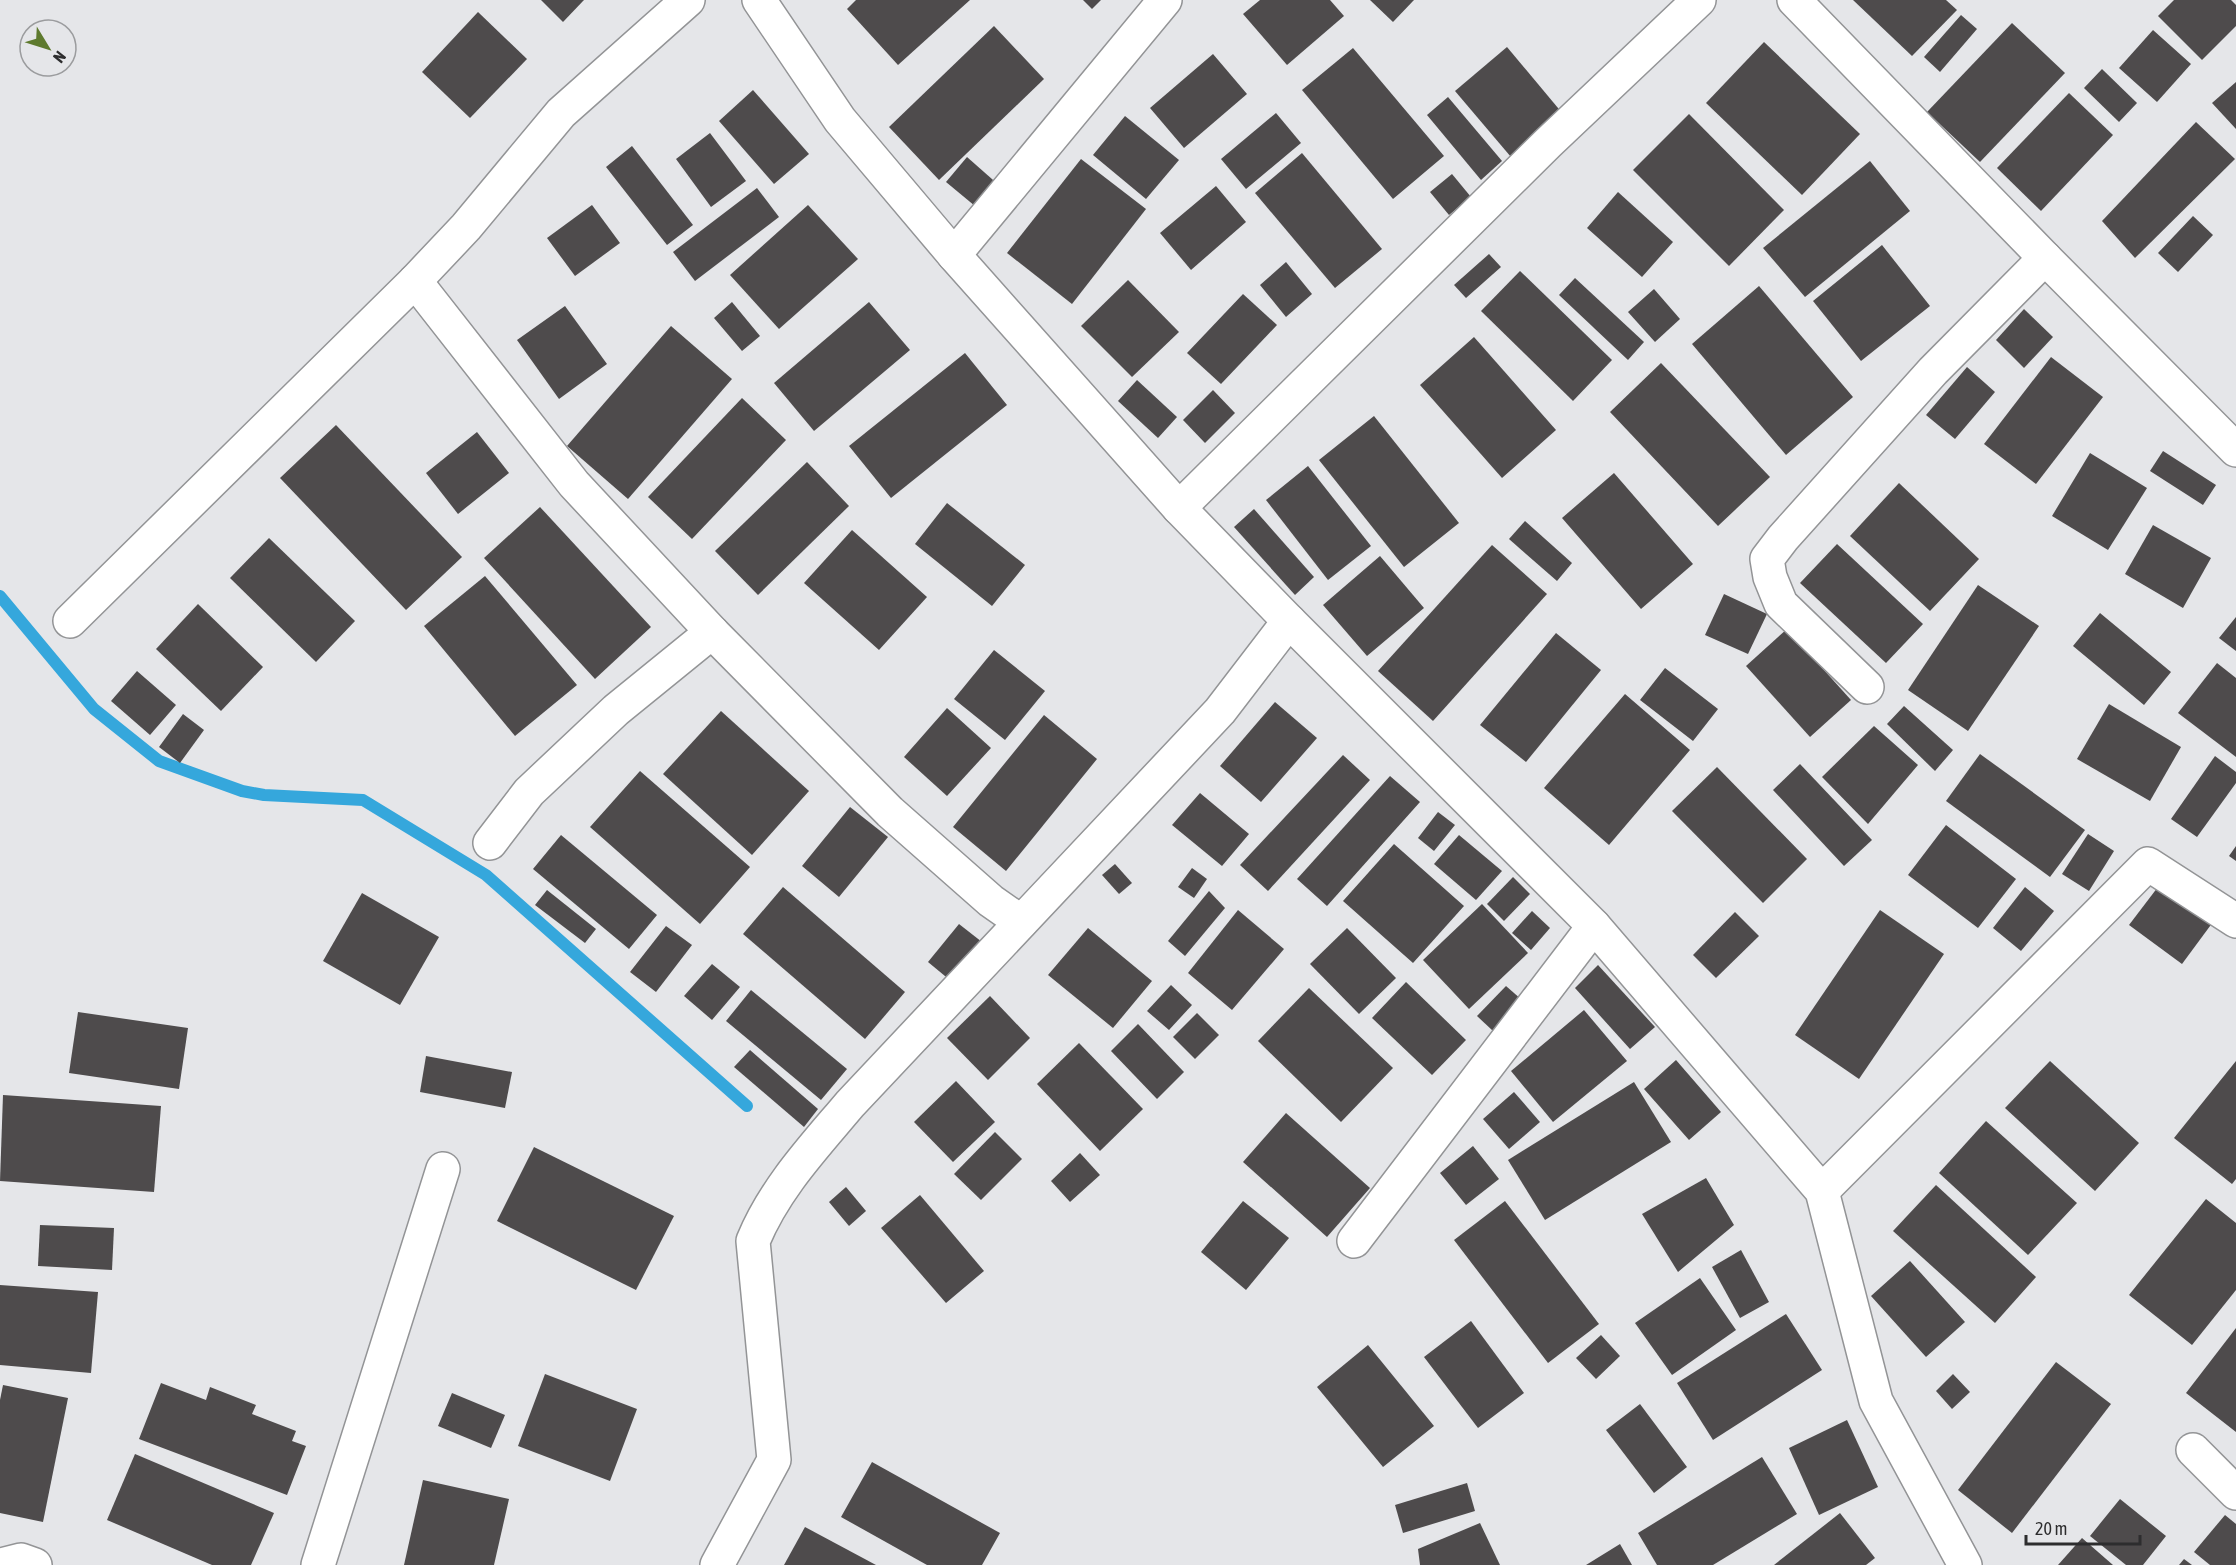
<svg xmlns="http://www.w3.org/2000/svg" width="2236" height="1565" font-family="'Asap Condensed',sans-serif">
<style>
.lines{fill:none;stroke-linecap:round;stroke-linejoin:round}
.stream{stroke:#35a7dc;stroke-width:12}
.building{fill:#4e4b4c}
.minor-casing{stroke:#939496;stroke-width:36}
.minor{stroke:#fff;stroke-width:33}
</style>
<rect width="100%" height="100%" fill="#e5e6e9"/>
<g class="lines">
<polyline class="stream" points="0,596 94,709 159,761 242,791 264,795 363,800 486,875 747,1106"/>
</g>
<g class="building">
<polygon points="541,0 584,0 563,22"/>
<polygon points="856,0 970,0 898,65 847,9"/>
<polygon points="1083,0 1101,0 1092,9"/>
<polygon points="1260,0 1330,0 1344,16 1287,65 1243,14"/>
<polygon points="1370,0 1414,0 1393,22"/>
<polygon points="1853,0 1946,0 1957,10 1912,56"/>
<polygon points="2174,0 2231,0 2236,5 2236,26 2202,60 2158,16"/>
<polygon points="478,12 527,59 470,118 422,72"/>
<polygon points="1961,15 1977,29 1940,72 1924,57"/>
<polygon points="2012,23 2065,73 1980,162 1927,112"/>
<polygon points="994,26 1044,79 939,180 889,127"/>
<polygon points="2153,30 2191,64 2157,102 2119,68"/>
<polygon points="1764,42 1860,134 1802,195 1706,103"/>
<polygon points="1507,47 1563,114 1511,157 1455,91"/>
<polygon points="1353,48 1444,156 1393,199 1302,90"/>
<polygon points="1213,54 1247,94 1184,148 1150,108"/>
<polygon points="2102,69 2137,103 2119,122 2084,88"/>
<polygon points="2236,82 2236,129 2212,103"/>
<polygon points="753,90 809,154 774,184 719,121"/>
<polygon points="2069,93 2113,135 2041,211 1997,168"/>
<polygon points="1448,97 1502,161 1481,180 1427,115"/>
<polygon points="1276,113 1301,143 1246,189 1221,159"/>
<polygon points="1689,114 1784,210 1729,266 1633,170"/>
<polygon points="1125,116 1179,160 1146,199 1093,155"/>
<polygon points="2196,122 2235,159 2135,258 2102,221"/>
<polygon points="710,133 746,181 711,207 676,159"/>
<polygon points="632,146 693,225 667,245 606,167"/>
<polygon points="1302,153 1382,249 1335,288 1255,193"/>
<polygon points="967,157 1001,187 981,211 946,182"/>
<polygon points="1081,159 1146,209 1072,304 1007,253"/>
<polygon points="1870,161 1910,211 1805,297 1763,248"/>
<polygon points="1452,174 1471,197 1449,215 1430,192"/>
<polygon points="1216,186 1246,222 1191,270 1160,233"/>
<polygon points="757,188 779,217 695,281 673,252"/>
<polygon points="1618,192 1673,242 1642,277 1587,228"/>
<polygon points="592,205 620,243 575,276 547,238"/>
<polygon points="808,205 858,259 779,329 730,275"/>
<polygon points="2193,216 2213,235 2178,272 2158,253"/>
<polygon points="1882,245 1930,306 1861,361 1813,301"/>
<polygon points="1489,254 1501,267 1466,298 1454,285"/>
<polygon points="1286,262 1312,294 1286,317 1260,285"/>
<polygon points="1520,271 1612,360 1573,401 1481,311"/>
<polygon points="1575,278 1644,342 1628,360 1559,295"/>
<polygon points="1128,280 1179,332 1132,377 1081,326"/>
<polygon points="1759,286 1853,397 1786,455 1692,344"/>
<polygon points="1654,289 1680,319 1655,342 1628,312"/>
<polygon points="1243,294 1277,325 1221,384 1187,353"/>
<polygon points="732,302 760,336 742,351 714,318"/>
<polygon points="869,302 910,350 814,431 774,383"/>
<polygon points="565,306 607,364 559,399 517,340"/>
<polygon points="2024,309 2053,337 2024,368 1996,340"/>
<polygon points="671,326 732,379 628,499 567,446"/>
<polygon points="1474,337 1556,430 1502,478 1420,385"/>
<polygon points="965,353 1007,405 891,498 849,446"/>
<polygon points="2051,357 2103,397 2036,484 1984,444"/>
<polygon points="1661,363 1770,477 1718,526 1610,412"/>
<polygon points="1967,367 1995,392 1955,439 1926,415"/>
<polygon points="1137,380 1177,417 1158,438 1118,401"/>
<polygon points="1213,390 1235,413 1205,443 1183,420"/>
<polygon points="742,398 786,440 692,539 648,497"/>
<polygon points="1374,416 1459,523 1404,567 1319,460"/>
<polygon points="336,425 462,557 406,610 280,478"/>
<polygon points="477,432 509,473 458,514 426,473"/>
<polygon points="2163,451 2216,485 2203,505 2150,471"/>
<polygon points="2090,453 2147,488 2108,550 2052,516"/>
<polygon points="807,462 849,506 758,595 715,551"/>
<polygon points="1308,466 1371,546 1328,580 1266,500"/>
<polygon points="1614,473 1693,564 1641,609 1562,518"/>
<polygon points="1899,483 1979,559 1930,611 1850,536"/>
<polygon points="947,503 1025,565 992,606 915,544"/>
<polygon points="540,507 651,627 595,679 484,558"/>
<polygon points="1254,509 1314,577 1295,595 1234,527"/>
<polygon points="1525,521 1572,563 1557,581 1509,539"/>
<polygon points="2153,525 2211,558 2183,608 2125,574"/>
<polygon points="852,530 927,597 879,650 804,583"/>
<polygon points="269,538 355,621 316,662 230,578"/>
<polygon points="1837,544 1923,624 1886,663 1800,583"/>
<polygon points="1492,545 1547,594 1433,721 1378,671"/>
<polygon points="1380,556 1424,608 1367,656 1323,605"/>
<polygon points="485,576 577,685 515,736 424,626"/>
<polygon points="1978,585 2039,626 1968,731 1908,690"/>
<polygon points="1724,594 1767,614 1748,654 1705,635"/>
<polygon points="198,604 263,667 221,711 156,649"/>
<polygon points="2100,613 2171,672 2144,705 2073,646"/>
<polygon points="2236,617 2236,651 2219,638"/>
<polygon points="1787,629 1851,700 1810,737 1746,666"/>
<polygon points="1556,633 1601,670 1526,762 1480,725"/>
<polygon points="994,650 1045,691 1005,740 954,699"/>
<polygon points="2217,663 2236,678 2236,757 2178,713"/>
<polygon points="1665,668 1718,709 1693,741 1640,700"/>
<polygon points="137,671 176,705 150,735 111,701"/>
<polygon points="1625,694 1690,750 1609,845 1544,788"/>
<polygon points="1275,702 1317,738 1261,802 1220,766"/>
<polygon points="2109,704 2181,747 2150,801 2077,759"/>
<polygon points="1904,706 1953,750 1935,771 1887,724"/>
<polygon points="947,708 991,748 947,796 904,757"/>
<polygon points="721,711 809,791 752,855 663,774"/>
<polygon points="183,714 204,730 180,763 159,747"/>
<polygon points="1044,715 1097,759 1006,871 953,827"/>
<polygon points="1874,726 1918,765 1868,824 1822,777"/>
<polygon points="1980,754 2085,830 2050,877 1946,801"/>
<polygon points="1343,755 1370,780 1268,891 1240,865"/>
<polygon points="2215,756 2236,772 2236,783 2197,837 2171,819"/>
<polygon points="1800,764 1872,840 1844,866 1773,790"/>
<polygon points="1717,767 1807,859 1763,903 1672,811"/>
<polygon points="640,771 750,867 700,924 590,827"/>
<polygon points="1390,776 1420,802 1327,906 1297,879"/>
<polygon points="1200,793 1249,834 1222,866 1172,825"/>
<polygon points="850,807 888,837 839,897 802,866"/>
<polygon points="1438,812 1455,825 1434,851 1418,838"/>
<polygon points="1946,825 2016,879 1978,928 1908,875"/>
<polygon points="2088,834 2114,851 2089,891 2062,874"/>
<polygon points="561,835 657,915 629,949 533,869"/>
<polygon points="1459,835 1502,871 1476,900 1434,864"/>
<polygon points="1394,844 1464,906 1413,963 1343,901"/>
<polygon points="2236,846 2236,861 2229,856"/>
<polygon points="1115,864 1132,883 1119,894 1102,875"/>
<polygon points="1192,868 1207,879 1194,898 1178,887"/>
<polygon points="1513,877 1530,894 1504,921 1487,904"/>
<polygon points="2161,883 2213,922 2182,964 2129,925"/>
<polygon points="783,887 905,992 865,1039 743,934"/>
<polygon points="2025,887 2054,911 2021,951 1993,928"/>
<polygon points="547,890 596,929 585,943 535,905"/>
<polygon points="1209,891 1225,908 1185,956 1168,941"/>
<polygon points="362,893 439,937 400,1005 323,961"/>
<polygon points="1482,904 1528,953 1469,1009 1423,960"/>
<polygon points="1238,910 1284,949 1232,1010 1188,973"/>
<polygon points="1880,910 1944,954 1859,1079 1795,1035"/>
<polygon points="1532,911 1550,928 1531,950 1512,933"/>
<polygon points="1735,912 1759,936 1716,978 1693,955"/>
<polygon points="959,924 982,942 951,981 928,962"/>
<polygon points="666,926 692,945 656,992 630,972"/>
<polygon points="1088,928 1152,981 1113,1028 1048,975"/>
<polygon points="1347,928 1396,978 1359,1014 1310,964"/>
<polygon points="712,964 740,987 712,1020 684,996"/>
<polygon points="1598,965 1655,1027 1630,1049 1575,988"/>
<polygon points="1406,982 1466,1040 1432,1075 1372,1018"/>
<polygon points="1171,985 1192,1005 1169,1030 1147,1011"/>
<polygon points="1506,986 1522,1000 1493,1031 1477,1016"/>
<polygon points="1309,988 1393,1068 1341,1122 1258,1041"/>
<polygon points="751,990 847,1069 821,1100 726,1021"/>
<polygon points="990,996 1030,1038 988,1080 947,1038"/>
<polygon points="1584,1010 1627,1061 1553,1122 1511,1071"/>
<polygon points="78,1012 188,1028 179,1089 69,1073"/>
<polygon points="1197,1013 1219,1035 1195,1059 1173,1037"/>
<polygon points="1138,1024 1184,1072 1157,1099 1111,1051"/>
<polygon points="1079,1043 1143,1109 1100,1151 1037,1084"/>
<polygon points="750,1050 818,1109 804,1127 734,1067"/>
<polygon points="426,1056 512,1072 505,1108 420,1092"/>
<polygon points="1676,1060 1721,1112 1689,1140 1644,1089"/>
<polygon points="2050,1061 2139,1143 2095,1191 2005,1108"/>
<polygon points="2236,1061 2236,1179 2232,1184 2174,1138"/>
<polygon points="956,1081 995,1122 953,1162 914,1122"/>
<polygon points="1634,1082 1671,1142 1545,1220 1508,1160"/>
<polygon points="1514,1092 1540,1122 1509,1149 1483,1119"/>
<polygon points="3,1095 161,1106 154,1192 0,1181"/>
<polygon points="1286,1113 1370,1188 1327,1237 1243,1162"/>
<polygon points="1986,1121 2077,1203 2028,1255 1939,1173"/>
<polygon points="995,1132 1022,1159 981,1200 954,1174"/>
<polygon points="1473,1146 1499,1179 1466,1205 1440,1173"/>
<polygon points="534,1147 674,1216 636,1290 497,1221"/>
<polygon points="1080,1153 1100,1175 1070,1202 1051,1181"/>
<polygon points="1706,1178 1734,1225 1678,1272 1642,1214"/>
<polygon points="1936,1185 2036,1277 1995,1323 1893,1231"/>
<polygon points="846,1187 866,1211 849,1226 829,1202"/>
<polygon points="920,1195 984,1271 946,1303 881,1228"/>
<polygon points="2206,1199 2236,1223 2236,1290 2192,1345 2129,1295"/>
<polygon points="1243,1201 1289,1238 1246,1290 1201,1252"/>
<polygon points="1505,1201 1599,1324 1548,1363 1454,1240"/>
<polygon points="40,1225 114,1228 112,1270 38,1266"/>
<polygon points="1741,1250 1769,1302 1740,1318 1712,1267"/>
<polygon points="1910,1261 1965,1322 1926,1357 1871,1296"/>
<polygon points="1700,1278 1736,1330 1672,1375 1635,1323"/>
<polygon points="0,1285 98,1292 91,1373 0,1365"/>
<polygon points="1786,1314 1822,1370 1713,1440 1677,1383"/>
<polygon points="1471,1321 1524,1393 1478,1428 1424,1357"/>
<polygon points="2236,1328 2236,1432 2186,1393"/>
<polygon points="1601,1335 1620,1356 1596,1379 1576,1358"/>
<polygon points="1368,1345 1434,1426 1383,1467 1317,1387"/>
<polygon points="2056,1362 2111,1404 2012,1533 1958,1490"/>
<polygon points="545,1374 637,1409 610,1481 518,1446"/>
<polygon points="1953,1374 1970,1392 1952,1409 1936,1391"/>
<polygon points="161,1383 206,1400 210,1387 256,1405 252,1414 296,1431 292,1441 306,1446 287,1495 139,1439"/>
<polygon points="3,1385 68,1398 43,1522 0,1513 0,1400"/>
<polygon points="452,1393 505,1415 491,1448 438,1426"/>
<polygon points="1640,1404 1687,1467 1654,1493 1606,1430"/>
<polygon points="1847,1420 1878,1487 1819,1515 1789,1448"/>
<polygon points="135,1454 274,1513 251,1565 212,1565 107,1520"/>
<polygon points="1762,1457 1797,1514 1713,1565 1657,1565 1638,1533"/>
<polygon points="872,1462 1000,1533 982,1565 927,1565 841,1517"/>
<polygon points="423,1480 509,1499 494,1565 404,1565"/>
<polygon points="1467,1483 1475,1511 1403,1533 1395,1505"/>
<polygon points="2120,1499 2166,1536 2143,1565 2126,1565 2090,1536"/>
<polygon points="1840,1513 1875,1558 1866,1565 1774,1565"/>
<polygon points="2225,1515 2236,1524 2236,1565 2210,1565 2194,1552"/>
<polygon points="1480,1523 1500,1565 1420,1565 1418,1549"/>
<polygon points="805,1527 876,1565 784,1565"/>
<polygon points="2082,1538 2113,1565 2058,1565"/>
<polygon points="1620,1544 1632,1565 1586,1565"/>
<polygon points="2184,1559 2192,1565 2179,1565"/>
</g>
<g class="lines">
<g class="minor-casing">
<g id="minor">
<polyline points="759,0 840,120 954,255 1165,0"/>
<polyline points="1794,0 2045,258 2236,450"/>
<polyline points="954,255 1179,508 1548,143 1699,0"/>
<polyline points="415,281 574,484 712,632 890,812 991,901 1021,922"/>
<polyline points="70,621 415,281 466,227 561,113 688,0"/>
<polyline points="1289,621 1594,926 1822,1191 1876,1401 1965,1565"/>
<polyline points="1867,687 1781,604 1770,577 1767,559 1783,538 1933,371 2045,258"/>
<polyline points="490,843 529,792 616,710 712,632"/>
<polyline points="1822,1191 2148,864 2236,921"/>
<polyline points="1354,1241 1594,926"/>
<polyline points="2193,1450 2236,1493"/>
<polyline points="1,1565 21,1560 35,1565"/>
<polyline points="318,1565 443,1169"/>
<path d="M717,1565L774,1460L753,1241C775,1188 813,1148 850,1104L1220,711L1289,621L1179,508"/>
</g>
</g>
<use href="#minor" class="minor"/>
</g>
<g transform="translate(48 48) rotate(128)"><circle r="28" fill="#e5e6e9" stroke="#9b9c9e" stroke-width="1.5"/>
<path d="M0-4.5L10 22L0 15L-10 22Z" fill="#5e7a2e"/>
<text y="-9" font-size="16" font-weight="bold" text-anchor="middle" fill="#2d2d2e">N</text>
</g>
<path d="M2026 1535v9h114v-9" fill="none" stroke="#2d2d2e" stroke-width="3"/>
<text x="2035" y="1535" font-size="18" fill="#2d2d2e" stroke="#e5e6e9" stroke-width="4.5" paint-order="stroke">20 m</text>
</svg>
